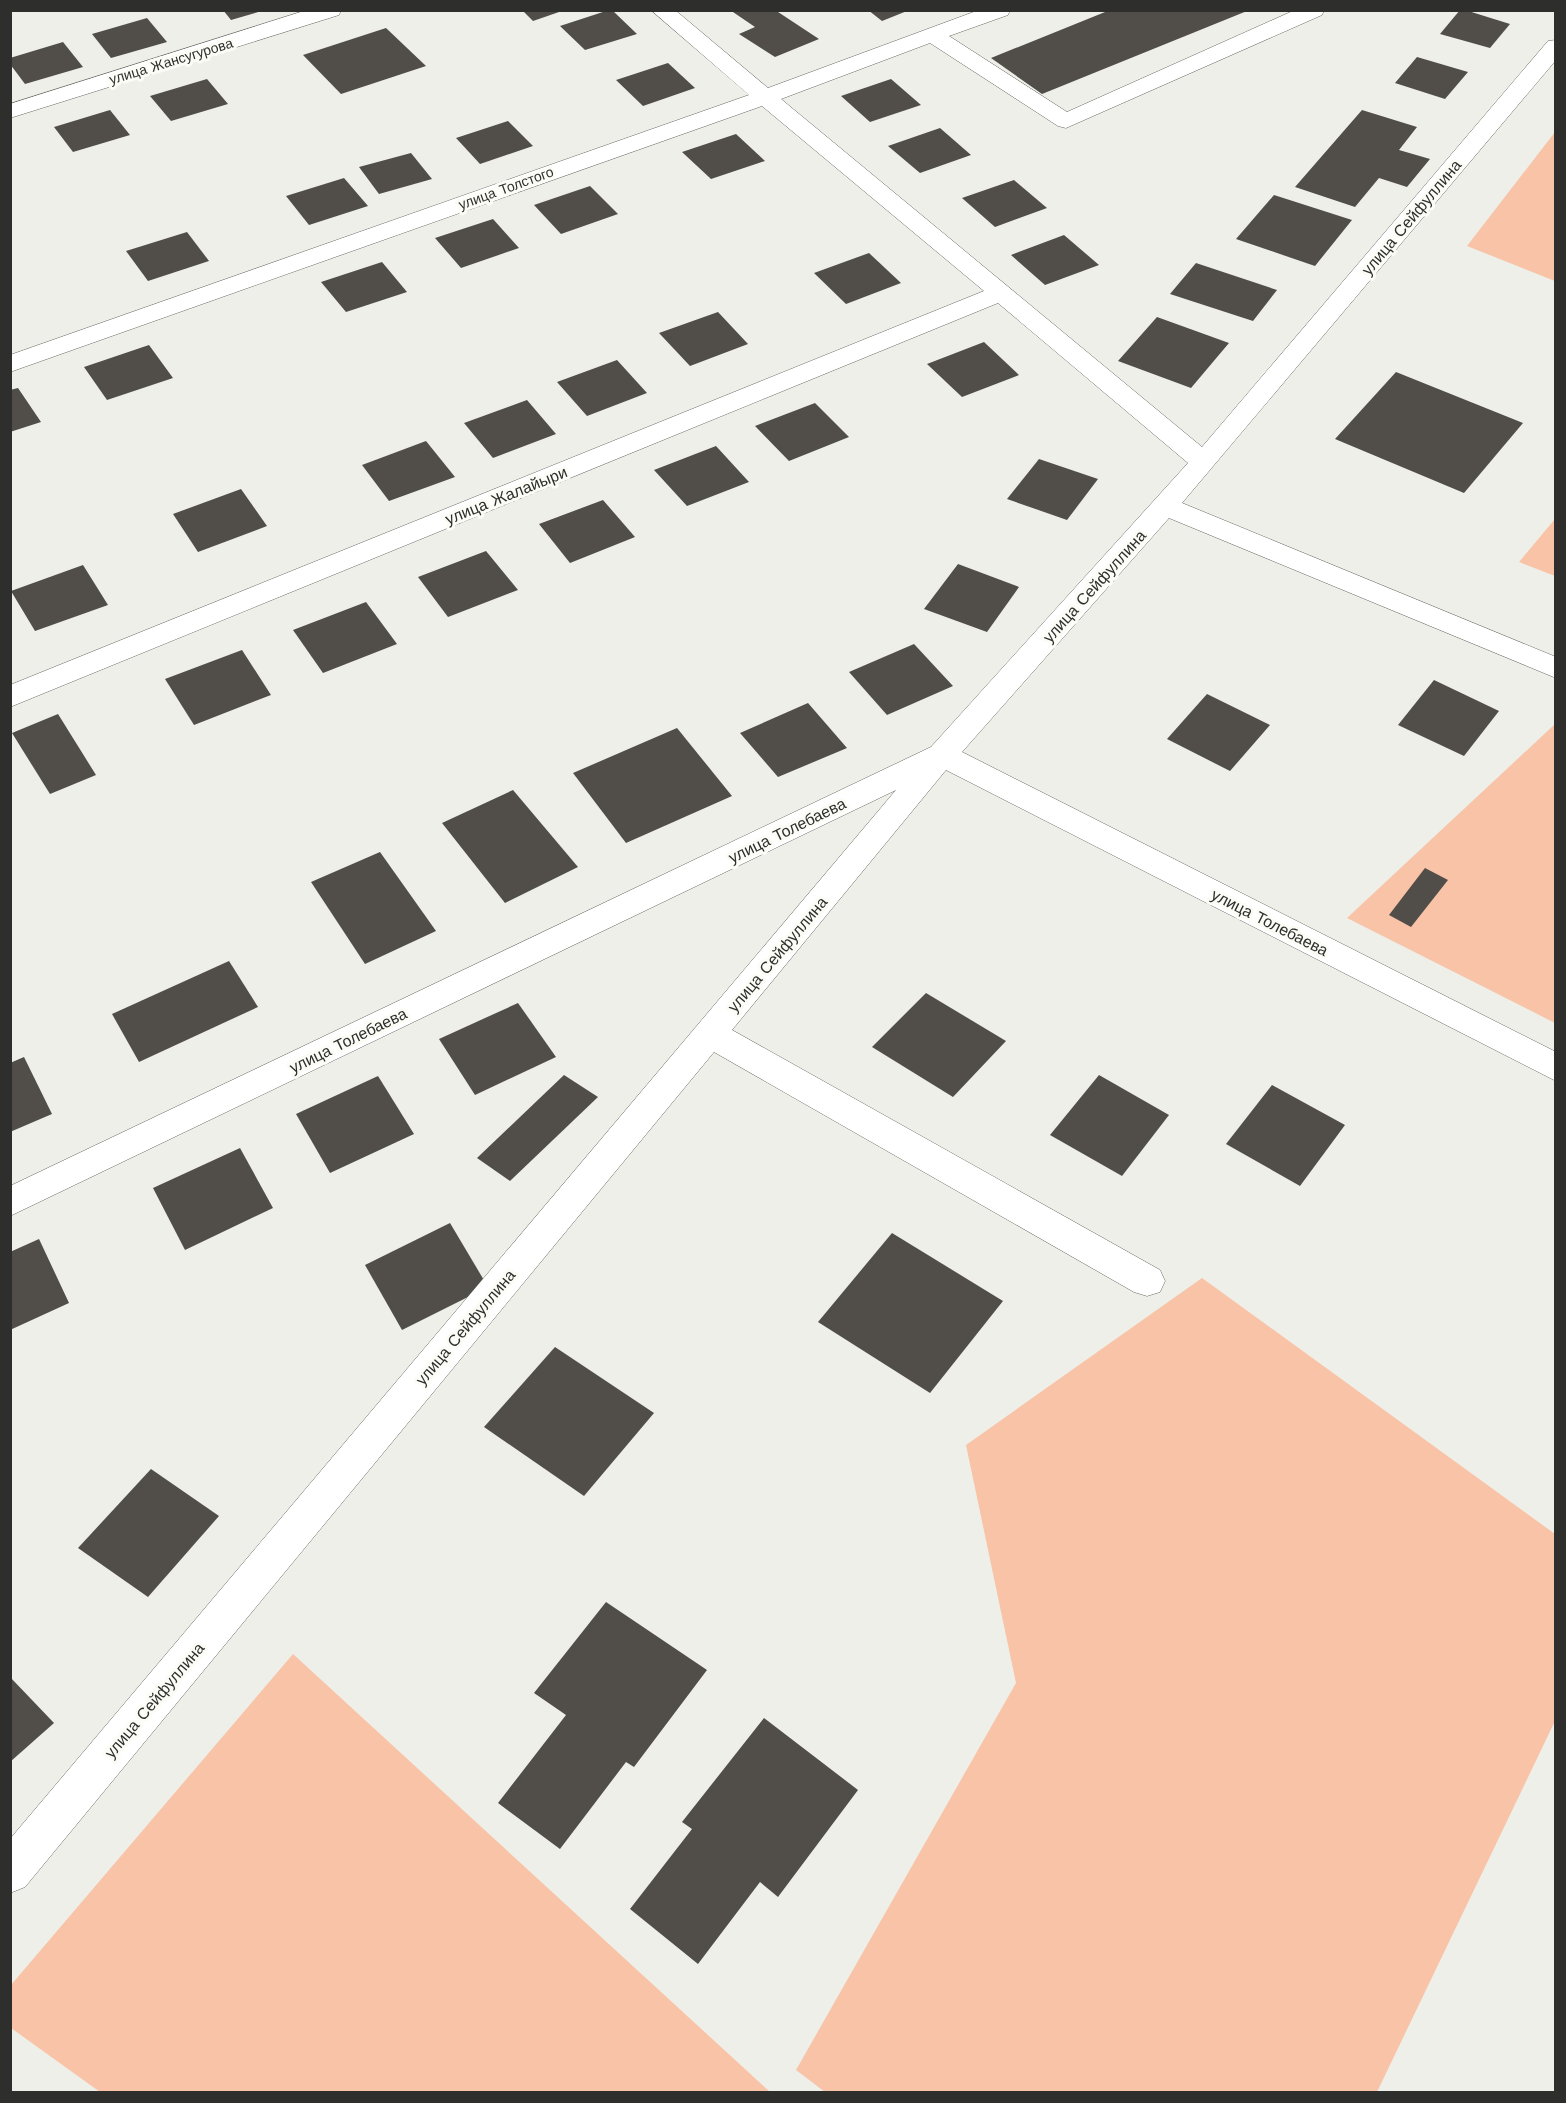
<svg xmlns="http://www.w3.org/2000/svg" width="1566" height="2103" font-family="'Work Sans',sans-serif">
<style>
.green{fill:#f8c3a6}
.building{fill:#514e49}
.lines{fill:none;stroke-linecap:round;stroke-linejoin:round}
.minor-casing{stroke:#676863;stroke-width:1}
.minor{fill:#fff;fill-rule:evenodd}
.labels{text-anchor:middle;stroke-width:6;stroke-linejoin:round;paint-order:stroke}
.far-street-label{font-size:14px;fill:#2e2e2c;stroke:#fcfcf6}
.street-label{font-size:16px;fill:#2e2e2c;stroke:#fcfcf6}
</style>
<rect width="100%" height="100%" fill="#eeefe9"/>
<g class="green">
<polygon points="1555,132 1555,281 1467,246"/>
<polygon points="1555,519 1555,576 1519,562"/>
<polygon points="1555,724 1555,1023 1347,918"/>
<polygon points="1202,1278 1555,1534 1555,1721 1377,2092 825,2092 796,2070 1016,1683 966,1445"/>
<polygon points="293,1654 770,2092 100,2092 11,2028 11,1985"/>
</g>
<g class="building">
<polygon points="223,10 261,10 262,11 231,20"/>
<polygon points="522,10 562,10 562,11 533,21"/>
<polygon points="609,10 612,10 637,34 585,50 560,26"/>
<polygon points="730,10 775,10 819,39 775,57 739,34 755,27"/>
<polygon points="868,10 907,10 907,11 882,21"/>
<polygon points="1110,10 1247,10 1247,11 1042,94 991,58"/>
<polygon points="1460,10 1465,10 1510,24 1490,48 1440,34"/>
<polygon points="147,18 167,42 111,58 92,34"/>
<polygon points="386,28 426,66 341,94 303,55"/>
<polygon points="63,42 83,67 25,84 10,64 10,58"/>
<polygon points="1417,57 1468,72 1445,99 1395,83"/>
<polygon points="668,63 695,88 643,106 616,80"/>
<polygon points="207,79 228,104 171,121 150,96"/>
<polygon points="891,79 921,105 870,122 841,96"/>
<polygon points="110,110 130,135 73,152 54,127"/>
<polygon points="1362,110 1417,127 1399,150 1430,159 1407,187 1379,178 1355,207 1295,187"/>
<polygon points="508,121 533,146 480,164 456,138"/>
<polygon points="940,128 971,155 920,173 888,146"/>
<polygon points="736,134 765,161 711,179 682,152"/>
<polygon points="411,153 432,179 379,194 359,167"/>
<polygon points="344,178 368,206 309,225 286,196"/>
<polygon points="1014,180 1047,208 995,227 962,198"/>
<polygon points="590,186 618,214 561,234 534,205"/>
<polygon points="1274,195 1352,220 1315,266 1236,239"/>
<polygon points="493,219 519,248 461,268 435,238"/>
<polygon points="187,232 209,261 148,281 126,251"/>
<polygon points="1064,235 1099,265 1045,285 1011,255"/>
<polygon points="869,253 901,283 846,304 814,273"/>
<polygon points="382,262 407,292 346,312 321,282"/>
<polygon points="1196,263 1277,290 1253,321 1170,294"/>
<polygon points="718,312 748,344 690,366 659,333"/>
<polygon points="1157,317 1229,343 1191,388 1118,361"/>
<polygon points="984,342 1019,375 962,397 927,364"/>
<polygon points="149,345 173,378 107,400 84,367"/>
<polygon points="617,360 647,393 587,416 557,382"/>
<polygon points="1396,372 1523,423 1464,493 1335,439"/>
<polygon points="18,388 41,422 10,432 10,390"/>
<polygon points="527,400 556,434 493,458 464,423"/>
<polygon points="815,403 849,437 789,461 755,426"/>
<polygon points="426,441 455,477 389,501 362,465"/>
<polygon points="716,446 749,482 687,506 654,470"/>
<polygon points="1039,459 1098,479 1067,520 1007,499"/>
<polygon points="241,489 267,526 198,552 173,514"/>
<polygon points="603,500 635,537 570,563 539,524"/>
<polygon points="486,551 518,590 448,617 418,577"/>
<polygon points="958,564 1019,587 987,632 924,609"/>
<polygon points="83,565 108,605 35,631 11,591"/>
<polygon points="366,602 397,644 323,673 293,630"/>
<polygon points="914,644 953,686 887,715 849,672"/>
<polygon points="242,650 271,695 194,725 165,679"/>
<polygon points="1434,680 1499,711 1464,756 1398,725"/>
<polygon points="1207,694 1270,725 1230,771 1167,739"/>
<polygon points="808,703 847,748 778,777 740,733"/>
<polygon points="58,714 96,775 50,794 12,733"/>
<polygon points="677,728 732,796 626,843 573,773"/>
<polygon points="513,790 578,867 505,903 442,823"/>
<polygon points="380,852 436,931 365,964 311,882"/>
<polygon points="1425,868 1448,880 1411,927 1389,915"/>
<polygon points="229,961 258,1007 139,1062 112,1014"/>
<polygon points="926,993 1006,1041 953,1097 872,1047"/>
<polygon points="518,1003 556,1057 475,1095 439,1039"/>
<polygon points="24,1057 52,1114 10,1132 10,1063"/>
<polygon points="564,1075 598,1097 510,1181 477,1158"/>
<polygon points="1099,1075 1169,1115 1122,1176 1050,1135"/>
<polygon points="378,1076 414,1134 330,1173 296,1114"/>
<polygon points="1272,1085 1345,1125 1300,1186 1226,1144"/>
<polygon points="240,1148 273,1208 185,1250 153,1188"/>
<polygon points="450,1223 488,1287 402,1330 365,1265"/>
<polygon points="892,1233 1003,1301 930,1393 818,1322"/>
<polygon points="39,1239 69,1303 10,1330 10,1252"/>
<polygon points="555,1347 654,1413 584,1496 484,1427"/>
<polygon points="151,1469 219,1516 148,1597 78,1548"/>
<polygon points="606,1602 707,1670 634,1767 626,1762 560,1849 498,1803 566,1715 534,1693"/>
<polygon points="10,1677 54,1723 10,1762"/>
<polygon points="764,1718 858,1790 778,1897 760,1882 698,1964 630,1909 692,1829 682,1822"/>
</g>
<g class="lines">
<g class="minor-casing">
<g id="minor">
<polygon points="307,10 341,10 339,15 10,118 10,104"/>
<polygon points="651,10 675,10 768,88 979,10 1010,10 1008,15 949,36 1067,112 1295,10 1324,10 1322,15 1066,128 1058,126 930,43 781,99 1202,447 1548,41 1556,40 1556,60 1182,503 1556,657 1556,678 1169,518 962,752 1556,1052 1556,1081 946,770 732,1030 1160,1270 1165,1281 1160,1292 1147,1296 1134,1292 714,1052 25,1887 10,1893 10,1839 896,790 10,1216 10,1186 931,747 1188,463 998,303 10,707 10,685 984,291 762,106 10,372 10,355 749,95"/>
</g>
</g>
<use href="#minor" class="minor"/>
</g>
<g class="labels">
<g class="far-street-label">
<text transform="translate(171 61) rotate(-17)" y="5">улица Жансугурова</text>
<text transform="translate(506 188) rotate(-20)" y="5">улица Толстого</text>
</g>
<g class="street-label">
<text transform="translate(1411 217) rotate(-50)" y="6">улица Сейфуллина</text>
<text transform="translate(506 495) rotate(-22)" y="6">улица Жалайыри</text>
<text transform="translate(1094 586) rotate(-48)" y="6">улица Сейфуллина</text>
<text transform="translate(787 830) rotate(-26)" y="6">улица Толебаева</text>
<text transform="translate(1270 922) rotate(27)" y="6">улица Толебаева</text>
<text transform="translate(777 954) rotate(-50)" y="6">улица Сейфуллина</text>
<text transform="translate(348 1040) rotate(-26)" y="6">улица Толебаева</text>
<text transform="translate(465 1327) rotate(-50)" y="6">улица Сейфуллина</text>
<text transform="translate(154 1700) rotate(-50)" y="6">улица Сейфуллина</text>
</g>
</g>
<rect width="1566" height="2103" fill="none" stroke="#2e2e2c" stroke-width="24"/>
</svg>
